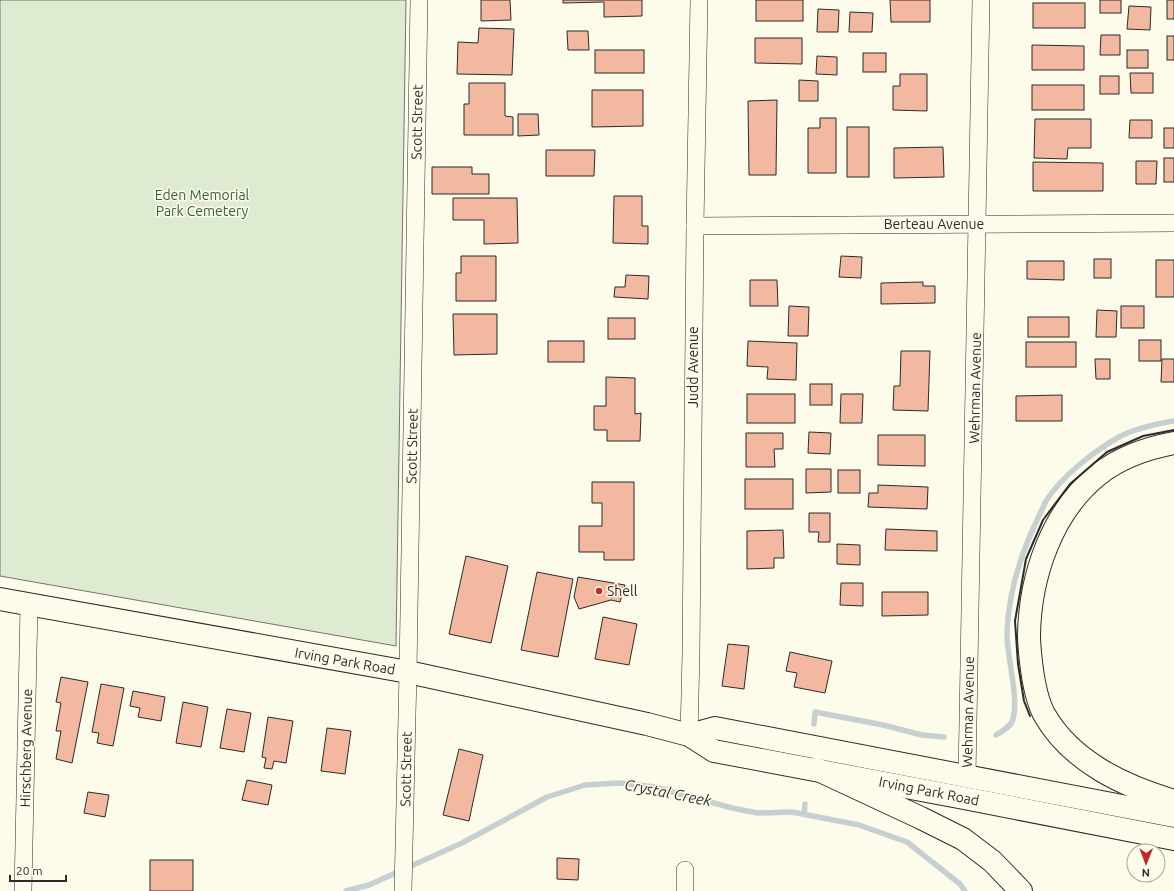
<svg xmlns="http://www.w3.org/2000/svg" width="1174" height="891" font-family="Ubuntu,sans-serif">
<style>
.green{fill:#deebd1;stroke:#74746e}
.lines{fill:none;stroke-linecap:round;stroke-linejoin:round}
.stream{stroke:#c7d0d0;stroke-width:5.5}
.building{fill:#f2b8a0;stroke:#2b2b2b}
.street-casing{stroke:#2b2b2b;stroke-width:18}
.primary-casing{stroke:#2b2b2b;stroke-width:24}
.highway-casing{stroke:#2b2b2b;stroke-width:24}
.street{stroke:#fdfbea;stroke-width:17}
.primary{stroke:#fdfbea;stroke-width:22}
.highway{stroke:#fdfbea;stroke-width:22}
.wall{stroke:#2b2b2b;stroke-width:2}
.poi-dot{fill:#c62828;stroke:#fdfbea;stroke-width:1.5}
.labels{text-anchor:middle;stroke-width:3;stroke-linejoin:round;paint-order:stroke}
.street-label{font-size:14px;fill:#2b2b2b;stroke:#fdfbea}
.park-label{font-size:14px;fill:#34623c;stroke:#fdfbea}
.poi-label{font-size:14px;fill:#2b2b2b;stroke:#fdfbea;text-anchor:start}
.water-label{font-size:15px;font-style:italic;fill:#2b2b2b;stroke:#fdfbea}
</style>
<rect width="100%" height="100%" fill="#fdfbea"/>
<polygon class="green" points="0,0 406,0 396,646 0,576"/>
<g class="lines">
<g class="stream">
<polyline points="814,724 815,712 883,725 922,735 944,737"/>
<path d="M996,735C1002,731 1011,727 1013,719C1019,697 1007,658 1007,634C1008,595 1020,556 1037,520C1040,514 1043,507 1046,501C1062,476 1093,452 1119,437C1136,428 1156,424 1174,421"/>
<polyline points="804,814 805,804"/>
<polyline points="346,891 369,885 462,843 547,797 585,785 620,783 655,787 732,808 758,813 792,812 859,825 907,842 960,884 965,891"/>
</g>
</g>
<g class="building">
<polygon points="481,0 510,0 511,20 481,21"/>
<polygon points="563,0 642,0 642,16 604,17 604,2 563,3"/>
<rect x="756" y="0" width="47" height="21"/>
<polygon points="890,0 930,0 930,22 891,22"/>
<rect x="1100" y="0" width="21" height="13"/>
<rect x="1167" y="0" width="7" height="19"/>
<rect x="1033" y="3" width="52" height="25"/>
<polygon points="1129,6 1151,7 1150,30 1127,29"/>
<polygon points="818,9 839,10 838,32 817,32"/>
<polygon points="850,12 873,13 872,32 849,32"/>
<polygon points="479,28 514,29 512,75 457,74 458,42 478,43"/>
<polygon points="567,31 588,31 589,50 568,50"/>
<polygon points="1101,35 1120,35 1120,55 1100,55"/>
<rect x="1167" y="36" width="7" height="24"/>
<polygon points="755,38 802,38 802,64 755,63"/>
<polygon points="1032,45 1084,46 1084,70 1032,70"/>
<rect x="595" y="50" width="49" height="23"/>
<rect x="1127" y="50" width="21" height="18"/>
<rect x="863" y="53" width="23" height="19"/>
<polygon points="817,56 837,57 837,75 816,74"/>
<polygon points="1130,73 1153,73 1153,93 1131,93"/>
<polygon points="900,74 927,74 927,111 893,110 893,86 900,86"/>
<rect x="1100" y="76" width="19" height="18"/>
<polygon points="799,80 818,81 818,101 799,101"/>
<polygon points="469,83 505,83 505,116 513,117 513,135 464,135 464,104 469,104"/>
<rect x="1032" y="85" width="52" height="25"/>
<polygon points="592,90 643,90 643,126 592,127"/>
<polygon points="777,100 776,175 749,175 748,101"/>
<polygon points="518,114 538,114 539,135 518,136"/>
<polygon points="820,118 836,118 836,173 808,173 808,128 820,128"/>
<polygon points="1035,119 1091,119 1091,148 1068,148 1067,159 1034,158"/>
<polygon points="1130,120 1152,120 1152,138 1129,138"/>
<rect x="847" y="127" width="22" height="50"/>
<rect x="1164" y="128" width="10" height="20"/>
<polygon points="943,147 944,177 894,178 894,148"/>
<polygon points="546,150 595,150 594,176 546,176"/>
<rect x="1164" y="158" width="10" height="24"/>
<polygon points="1136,161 1157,161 1156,184 1136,184"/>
<polygon points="1033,162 1103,163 1103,191 1033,191"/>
<polygon points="432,167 472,167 472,174 489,174 489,194 432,194"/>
<polygon points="614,196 642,196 642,226 648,226 648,244 613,243"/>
<polygon points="453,198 517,198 518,243 484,244 484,220 453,220"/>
<polygon points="461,256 496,256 496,301 456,301 456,273 461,273"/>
<polygon points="841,256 862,257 861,278 839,277"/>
<rect x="1094" y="259" width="17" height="19"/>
<rect x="1156" y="260" width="18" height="37"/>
<polygon points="1027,261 1064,261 1064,280 1027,279"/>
<polygon points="626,275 649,276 648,299 614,297 615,287 625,287"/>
<polygon points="750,280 777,280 778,306 750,306"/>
<polygon points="923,282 923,286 935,286 935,303 881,304 881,283"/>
<polygon points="789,306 809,307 808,336 788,336"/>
<rect x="1121" y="306" width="23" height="22"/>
<polygon points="1097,310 1117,311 1116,337 1096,337"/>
<polygon points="453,314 497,314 497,354 454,355"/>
<rect x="1028" y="317" width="41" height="20"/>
<rect x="608" y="318" width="27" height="21"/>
<rect x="1139" y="340" width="22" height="21"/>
<rect x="548" y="341" width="36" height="21"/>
<polygon points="748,341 797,343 796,380 767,379 768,367 747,366"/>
<rect x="1026" y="342" width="50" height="25"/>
<polygon points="901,351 930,351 928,411 893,410 894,386 900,386"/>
<polygon points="1095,359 1110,359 1110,379 1096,379"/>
<polygon points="1162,359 1174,359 1174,382 1161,382"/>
<polygon points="606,377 635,378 635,414 641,413 640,441 607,441 607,430 594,430 594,406 606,406"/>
<rect x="810" y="384" width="22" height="21"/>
<rect x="747" y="394" width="48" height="29"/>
<polygon points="841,394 863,394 862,423 840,423"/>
<polygon points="1062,395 1062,421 1016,421 1016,396"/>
<polygon points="809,432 831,433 830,454 808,453"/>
<polygon points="746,433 783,433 783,449 774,449 775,467 746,467"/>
<polygon points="878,435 925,435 925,466 878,465"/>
<polygon points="806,469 831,469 831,492 806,493"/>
<rect x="838" y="470" width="22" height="23"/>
<rect x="745" y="479" width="48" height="30"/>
<polygon points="592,482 634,482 634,560 604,560 604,552 579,552 579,526 602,526 602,503 592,503"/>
<polygon points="878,485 928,487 927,509 868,507 869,493 878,493"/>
<polygon points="809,513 830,513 830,542 818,542 819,532 809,532"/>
<polygon points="886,529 937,531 937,551 885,550"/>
<polygon points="783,530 784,558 774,558 774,568 747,569 747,531"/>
<polygon points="837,544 860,545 860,565 837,564"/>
<polygon points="466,556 508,566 491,643 449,634"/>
<polygon points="537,572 573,579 558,657 521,650"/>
<polygon points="578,577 625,585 620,602 611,600 579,609 574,597"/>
<polygon points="841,583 863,583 863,606 840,605"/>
<polygon points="882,592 928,592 928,615 882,616"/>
<polygon points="603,617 637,624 629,665 595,659"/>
<polygon points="728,644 749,646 744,689 722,686"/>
<polygon points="790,652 832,661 825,693 794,687 797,673 786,671"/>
<polygon points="61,677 88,682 72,763 56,759 61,731 56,731 61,703 56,702"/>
<polygon points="101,684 124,688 113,746 97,743 99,733 92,732"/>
<polygon points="133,691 165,697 161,721 138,717 140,708 130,706"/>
<polygon points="183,702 208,707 201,747 176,743"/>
<polygon points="227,709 251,713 244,752 220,748"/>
<polygon points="268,717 293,721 286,763 274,761 272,769 264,768 266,758 262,757"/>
<polygon points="327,728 351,731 345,774 321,771"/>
<polygon points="459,749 483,755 469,821 443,815"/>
<polygon points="247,780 272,785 268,805 242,800"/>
<polygon points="88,792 109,795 105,817 84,813"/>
<polygon points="557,858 579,859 578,880 557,879"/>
<rect x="150" y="860" width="43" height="31"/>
</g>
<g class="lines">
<g class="street-casing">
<g id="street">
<polyline points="695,226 1174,223"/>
<polyline points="689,735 691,653 695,226 699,0"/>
<polyline points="967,777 981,0"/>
<polyline points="23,891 29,605"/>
<polyline points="403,891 408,672 419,0"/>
<polyline points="685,891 685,870"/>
</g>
</g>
<g class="primary-casing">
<g id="primary">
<polyline points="0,599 408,672 647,724 689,735 714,751 964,798 1174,839"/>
<polyline points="689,735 715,728 1174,816"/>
</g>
</g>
<g class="highway-casing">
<g id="highway">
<path d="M1174,443C1147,448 1122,456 1099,474C1052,511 1030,576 1029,635C1029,644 1030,653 1031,662C1033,679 1036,699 1044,714C1071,762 1124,786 1174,801"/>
<polyline points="816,769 921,818 963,839 992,861 1021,891"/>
</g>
</g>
<use href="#street" class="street"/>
<use href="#primary" class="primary"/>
<use href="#highway" class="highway"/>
<polyline class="wall" points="1030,716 1024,701 1018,664 1015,621 1026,559 1043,520 1070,484 1107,452 1143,436 1174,430"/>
</g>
<circle class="poi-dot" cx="599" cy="591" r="4"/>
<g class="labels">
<g class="street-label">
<text transform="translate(417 122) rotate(-89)" y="5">Scott Street</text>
<text x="934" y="229">Berteau Avenue</text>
<text transform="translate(693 367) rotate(-90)" y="5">Judd Avenue</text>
<text transform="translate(975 388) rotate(-89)" y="5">Wehrman Avenue</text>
<text transform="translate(412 446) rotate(-89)" y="5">Scott Street</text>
<text transform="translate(345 661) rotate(10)" y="5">Irving Park Road</text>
<text transform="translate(968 712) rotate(-89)" y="5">Wehrman Avenue</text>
<text transform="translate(26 748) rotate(-89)" y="5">Hirschberg Avenue</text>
<text transform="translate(406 769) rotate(-89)" y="5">Scott Street</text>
<text transform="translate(929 791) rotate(11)" y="5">Irving Park Road</text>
</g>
<g class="park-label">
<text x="202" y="200">Eden Memorial<tspan x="202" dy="16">Park Cemetery</tspan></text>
</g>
<g class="poi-label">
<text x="607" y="596">Shell</text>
</g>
<g class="water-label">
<text transform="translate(668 793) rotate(11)" y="5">Crystal Creek</text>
</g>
</g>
<g transform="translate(1146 863) rotate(181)"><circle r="19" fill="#fdfbea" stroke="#a9a89e"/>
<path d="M0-3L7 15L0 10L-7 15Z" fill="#c62828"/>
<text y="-6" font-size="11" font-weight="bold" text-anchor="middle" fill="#2b2b2b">N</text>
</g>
<path d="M10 875v6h56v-6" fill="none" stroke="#2b2b2b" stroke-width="2"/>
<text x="16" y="875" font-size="12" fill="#2b2b2b" stroke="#fdfbea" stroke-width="3" paint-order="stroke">20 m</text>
</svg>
